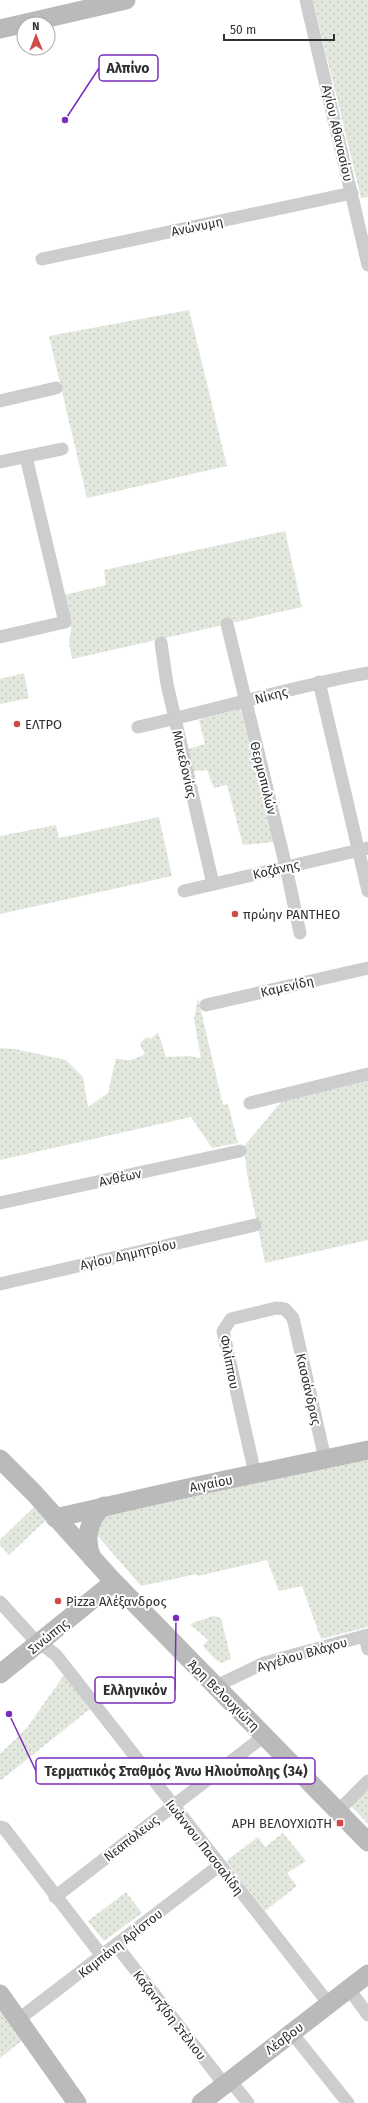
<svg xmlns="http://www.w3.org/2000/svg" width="368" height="2103" font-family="'Fira Sans',sans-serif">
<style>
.green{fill:url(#green-dots)}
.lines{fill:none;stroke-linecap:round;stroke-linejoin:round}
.street{stroke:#cdcdcd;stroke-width:13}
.secondary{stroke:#bababa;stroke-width:19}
.poi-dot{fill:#cf4a49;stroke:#fff;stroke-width:1.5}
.labels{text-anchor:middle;stroke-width:4;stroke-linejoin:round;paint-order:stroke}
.street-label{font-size:13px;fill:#303030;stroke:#fff}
.poi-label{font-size:13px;fill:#303030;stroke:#fff;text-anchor:start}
.leader{fill:none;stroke:#7b2cbf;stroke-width:1.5}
.callout-dot{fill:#7b2cbf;stroke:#fff;stroke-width:1.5}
.callout{fill:#fff;stroke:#7b2cbf;stroke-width:1.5}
.callout-label{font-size:14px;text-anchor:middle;font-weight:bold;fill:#303030}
</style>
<defs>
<pattern id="green-dots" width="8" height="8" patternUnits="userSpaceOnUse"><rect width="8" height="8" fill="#e2e8dd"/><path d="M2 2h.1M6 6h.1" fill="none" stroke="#c2c7be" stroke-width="1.8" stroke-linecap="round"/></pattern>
</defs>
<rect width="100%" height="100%" fill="#fff"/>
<g class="green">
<polygon points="313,0 368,0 368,197 361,198"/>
<polygon points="189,310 227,466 87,498 49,336"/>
<polygon points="285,531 302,607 72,659 69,643 71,629 64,595 106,585 104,570"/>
<polygon points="24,673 29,698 0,704 0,679"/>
<polygon points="240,708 274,842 243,845 227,785 214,788 207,770 192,771 188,749 205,744 199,720"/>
<polygon points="159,817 172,876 0,914 0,836 56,825 59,838"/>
<path d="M198,998L223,1105L228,1104L238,1143L212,1148L191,1117L0,1160V1048L15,1049L66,1060L83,1077L88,1107L108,1093L116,1058C129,1062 134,1060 145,1054L140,1044L146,1037L151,1039L158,1032L166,1057L188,1056L201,1058L194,1019Z"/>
<polygon points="368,1081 368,1240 265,1263 247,1174 244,1146 282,1101"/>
<polygon points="368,1457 368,1627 321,1639 302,1586 279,1591 267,1560 198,1576 197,1574 141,1586 84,1520"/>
<polygon points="34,1507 47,1519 9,1555 0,1545 0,1540"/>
<polygon points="213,1616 221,1618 231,1659 221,1663 215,1659 203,1646 208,1640 190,1624"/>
<polygon points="64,1675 90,1709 0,1781 0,1754 26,1729"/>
<polygon points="368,1789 368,1824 351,1806"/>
<polygon points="283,1833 306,1861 287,1873 297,1886 265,1911 226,1861 258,1837 265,1847"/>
<polygon points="126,1892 142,1913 104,1941 88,1921"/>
<polygon points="0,2009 24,2039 0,2058"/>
</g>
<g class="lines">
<g class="street">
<polyline points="306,0 368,265"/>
<polyline points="42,259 352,193"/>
<polyline points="0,401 56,388"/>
<polyline points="0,462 62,449"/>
<polyline points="227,624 286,867 300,933"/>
<polyline points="0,637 65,622 26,457"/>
<polyline points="161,643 167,684 213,884"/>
<polyline points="319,682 368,891"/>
<path d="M138,727C215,710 291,687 368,673"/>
<polyline points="184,891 368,848"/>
<polyline points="206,1005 368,968"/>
<polyline points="250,1103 368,1074"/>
<polyline points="0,1203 240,1151"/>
<polyline points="0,1284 255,1225"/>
<polyline points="255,1474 223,1331 231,1319 276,1308 285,1309 293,1318 325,1459"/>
<polyline points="0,1602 31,1636 56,1655 329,2004"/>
<polyline points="365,1636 368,1649"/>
<polyline points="216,1686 264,1663 368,1635"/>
<polyline points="338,1811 368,1781"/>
<polyline points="0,1827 4,1828 102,1956"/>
<polyline points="55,1897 264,1736"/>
<polyline points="116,1945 224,2084"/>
<polyline points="349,1989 368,2015"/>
<polyline points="19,2019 220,1865"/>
<polyline points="292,2033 348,2103"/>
<polyline points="230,2080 248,2103"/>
</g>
<g class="secondary">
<polyline points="0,29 126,0"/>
<polyline points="0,1459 34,1493 114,1582 368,1842"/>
<polyline points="55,1518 192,1487 368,1450"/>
<path d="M92,1558C84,1539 88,1519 104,1506"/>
<polyline points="0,1674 114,1582"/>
<polyline points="0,1994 77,2103"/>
<polyline points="201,2103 368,1974"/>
</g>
</g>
<g class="poi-dot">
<circle cx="17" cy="724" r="4"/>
<circle cx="235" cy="914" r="4"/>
<circle cx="58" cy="1601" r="4"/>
<rect x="336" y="1819" width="8" height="8" rx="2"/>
</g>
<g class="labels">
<g class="street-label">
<text transform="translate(338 133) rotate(77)" y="5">Αγίου Αθανασίου</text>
<text transform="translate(197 226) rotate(-12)" y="5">Ανώνυμη</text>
<text transform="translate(271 695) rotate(-15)" y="5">Νίκης</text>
<text transform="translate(185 764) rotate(77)" y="5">Μακεδονίας</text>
<text transform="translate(264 778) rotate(76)" y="5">Θερμοπυλών</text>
<text transform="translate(276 869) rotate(-13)" y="5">Κοζάνης</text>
<text transform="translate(287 986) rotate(-13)" y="5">Καμενίδη</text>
<text transform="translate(120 1177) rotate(-12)" y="5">Ανθέων</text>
<text transform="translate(128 1254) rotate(-13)" y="5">Αγίου Δημητρίου</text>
<text transform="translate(230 1362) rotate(79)" y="5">Φιλίππου</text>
<text transform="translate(309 1389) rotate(77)" y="5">Κασσάνδρας</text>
<text transform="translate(211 1483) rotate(-11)" y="5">Αιγαίου</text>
<text transform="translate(48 1636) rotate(-39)" y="5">Σινώπης</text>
<text transform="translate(302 1654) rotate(-16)" y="5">Αγγέλου Βλάχου</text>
<text transform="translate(224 1695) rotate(45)" y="5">Άρη Βελουχιώτη</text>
<text transform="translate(131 1838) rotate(-38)" y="5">Νεαπόλεως</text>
<text transform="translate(205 1847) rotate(52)" y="5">Ιωάννου Πασσαλίδη</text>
<text transform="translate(120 1943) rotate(-38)" y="5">Καμπάνη Αρίστου</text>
<text transform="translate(170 2015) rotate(52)" y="5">Καζαντζίδη Στέλιου</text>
<text transform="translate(284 2038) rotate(-37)" y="5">Λέσβου</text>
</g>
<g class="poi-label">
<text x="25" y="729">ΕΛΤΡΟ</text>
<text x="243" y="919">πρώην PANTHEO</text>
<text x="66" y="1606">Pizza Αλέξανδρος</text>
<text x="332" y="1828" text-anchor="end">ΑΡΗ ΒΕΛΟΥΧΙΩΤΗ</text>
</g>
</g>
<path class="leader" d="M65 120L99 68M176 1618L175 1690M9 1714L36 1771"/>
<g class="callout-dot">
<circle cx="65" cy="120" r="4"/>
<circle cx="176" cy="1618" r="4"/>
<circle cx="9" cy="1714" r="4"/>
</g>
<g class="callout">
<rect x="99" y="55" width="59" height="26" rx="4"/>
<rect x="95" y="1677" width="80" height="26" rx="4"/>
<rect x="36" y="1758" width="279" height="26" rx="4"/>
</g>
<g class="callout-label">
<text x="128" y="73">Αλπίνο</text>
<text x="135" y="1695">Ελληνικόν</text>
<text x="176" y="1776">Τερματικός Σταθμός Άνω Ηλιούπολης (34)</text>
</g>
<g transform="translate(36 36) rotate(359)"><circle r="19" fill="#ffffff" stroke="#acacac"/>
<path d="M0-3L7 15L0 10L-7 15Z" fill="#cf4a49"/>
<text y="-6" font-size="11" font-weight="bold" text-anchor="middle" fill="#303030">N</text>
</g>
<path d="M224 34v6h110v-6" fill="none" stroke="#303030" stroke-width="2"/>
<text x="230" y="34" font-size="12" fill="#303030" stroke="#ffffff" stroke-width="3" paint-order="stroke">50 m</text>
</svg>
